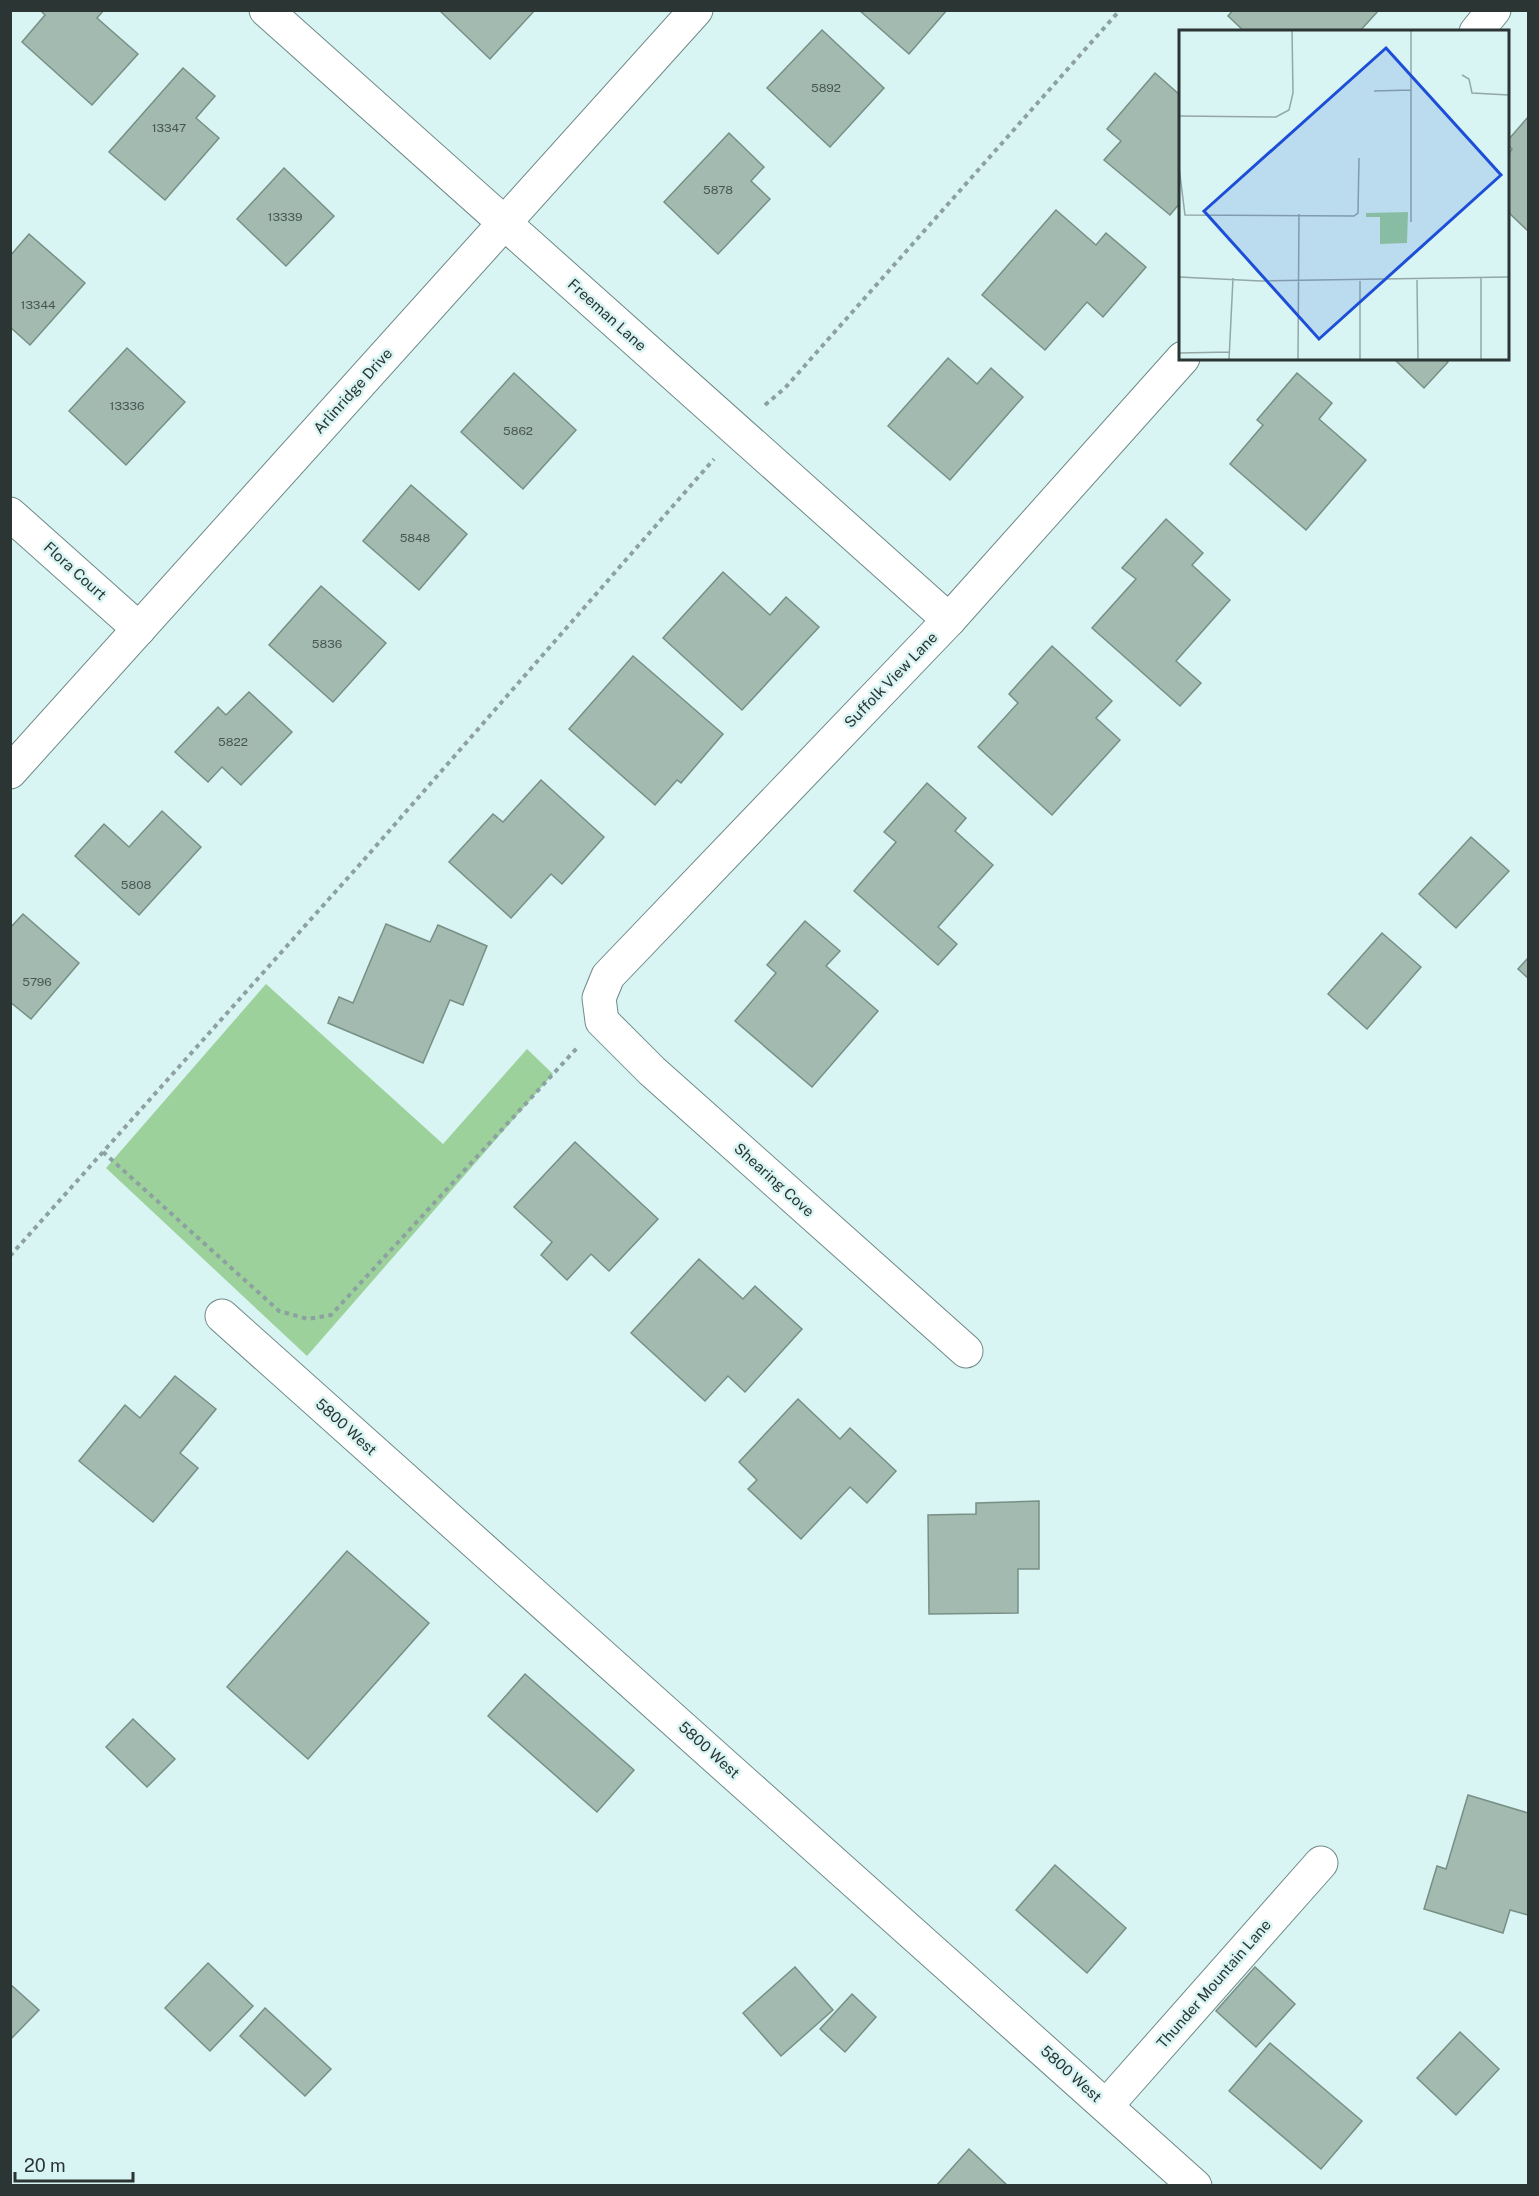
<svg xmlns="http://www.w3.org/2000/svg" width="1539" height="2196" font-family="'Public Sans',sans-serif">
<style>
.green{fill:#9cd19b}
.building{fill:#a2bab0;stroke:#788f85;stroke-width:1.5}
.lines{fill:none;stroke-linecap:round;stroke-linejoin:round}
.minor-casing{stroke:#6f8988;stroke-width:35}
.path{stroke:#8ca1a0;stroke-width:4;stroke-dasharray:4.5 4.5;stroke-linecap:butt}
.minor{stroke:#fff;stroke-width:33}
.labels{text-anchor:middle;stroke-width:5;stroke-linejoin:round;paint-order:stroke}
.number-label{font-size:12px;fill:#485653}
.street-label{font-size:15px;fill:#2a3534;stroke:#d8f4f3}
.inset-road{fill:none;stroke:#92a8a7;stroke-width:1.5}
.view{fill:#1d4ed8;fill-opacity:0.15;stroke:#1d4ed8;stroke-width:3}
.inset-edge{fill:none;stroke:#2a3534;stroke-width:3}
</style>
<rect width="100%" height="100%" fill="#d8f4f3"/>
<polygon class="green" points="266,984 443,1144 527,1049 553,1074 307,1356 106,1168"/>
<g class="building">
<polygon points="40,10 104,10 97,18 138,54 92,105 22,42 45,15"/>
<polygon points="439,10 535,10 490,59"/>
<polygon points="859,10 947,10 909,54"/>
<polygon points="1233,10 1379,10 1359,32 1245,32 1228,16"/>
<polygon points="822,30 884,88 830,147 767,88"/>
<polygon points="183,68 215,96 196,118 219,138 165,200 109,152"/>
<polygon points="1155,73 1180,95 1180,203 1170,215 1104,160 1121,141 1107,129"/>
<polygon points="1528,117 1528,231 1508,212 1508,155 1512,149 1508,145 1508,140"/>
<polygon points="729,133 764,167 751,181 770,199 718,254 664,202"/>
<polygon points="284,168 334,216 286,266 237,219"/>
<polygon points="1056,210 1096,245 1106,233 1146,267 1103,317 1087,302 1045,350 982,295"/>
<polygon points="29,234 85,283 30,345 10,327 10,256"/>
<polygon points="127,348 185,402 126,465 69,411"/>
<polygon points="948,358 977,384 991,368 1023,397 950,480 888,426"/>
<polygon points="1393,358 1444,358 1448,362 1424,388"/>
<polygon points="514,373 576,430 523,489 461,432"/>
<polygon points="1297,373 1332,403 1319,419 1366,460 1306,530 1230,464 1263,425 1257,420"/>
<polygon points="411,485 467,534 419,590 363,541"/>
<polygon points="1166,519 1203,553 1192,565 1230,600 1176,661 1201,683 1180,706 1092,628 1136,579 1122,568"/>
<polygon points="723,572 770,615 786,597 819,627 742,710 663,638"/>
<polygon points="321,586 386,643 333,702 269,645"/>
<polygon points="1052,646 1112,701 1096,718 1120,740 1052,815 978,747 1018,703 1009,694"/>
<polygon points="633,656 723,734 681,783 677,780 655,805 569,729"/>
<polygon points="249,692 292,732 241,785 222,767 208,782 175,752 218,707 226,715"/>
<polygon points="541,780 604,837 562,884 551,874 511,918 449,862 493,814 503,822"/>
<polygon points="927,783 966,818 955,831 993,865 938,927 957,944 938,965 854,891 896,842 884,832"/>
<polygon points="162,811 201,847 139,915 75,856 104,824 129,847"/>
<polygon points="1471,837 1509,871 1456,928 1419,894"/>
<polygon points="23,914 79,963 31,1019 10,1002 10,928"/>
<polygon points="805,921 840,951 826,966 878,1011 812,1087 735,1021 776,973 767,965"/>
<polygon points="386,924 430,942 438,925 487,946 463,1005 450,1000 423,1063 328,1023 339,997 353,1003"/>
<polygon points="1382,933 1421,967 1367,1029 1328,994"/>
<polygon points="1528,958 1528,978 1518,969"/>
<polygon points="575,1142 658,1219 609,1271 591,1254 567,1280 541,1255 552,1242 514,1207"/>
<polygon points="699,1259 743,1299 755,1286 802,1329 745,1392 728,1376 705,1401 631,1333"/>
<polygon points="175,1376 216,1409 180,1453 198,1468 153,1522 79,1461 125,1405 140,1418"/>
<polygon points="798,1399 840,1439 850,1428 896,1471 867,1503 850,1487 801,1539 748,1489 757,1480 739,1462"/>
<polygon points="1039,1501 1039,1569 1018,1569 1018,1613 929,1614 928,1515 976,1514 976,1503"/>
<polygon points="347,1551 429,1623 308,1759 227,1687"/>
<polygon points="525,1674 634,1770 597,1812 488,1716"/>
<polygon points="133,1719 175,1759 147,1787 106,1747"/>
<polygon points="1468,1795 1528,1813 1528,1915 1510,1910 1503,1933 1424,1909 1437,1866 1446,1869"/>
<polygon points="1055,1865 1126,1928 1087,1973 1016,1910"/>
<polygon points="208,1963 253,2006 210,2051 165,2008"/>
<polygon points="795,1967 833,2010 781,2056 743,2013"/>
<polygon points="1255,1967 1295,2004 1256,2047 1216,2011"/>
<polygon points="10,1984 39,2010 10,2040"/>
<polygon points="852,1994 876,2017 845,2052 820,2029"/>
<polygon points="265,2008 331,2069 305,2096 240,2036"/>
<polygon points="1460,2032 1499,2069 1456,2115 1417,2078"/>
<polygon points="1270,2043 1362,2121 1321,2169 1229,2091"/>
<polygon points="969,2149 1008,2186 936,2186"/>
</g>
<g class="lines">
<g class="minor-casing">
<g id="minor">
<polyline points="266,10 949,620"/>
<polyline points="1476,32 1494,10"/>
<polyline points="10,514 139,629"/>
<polyline points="10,772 696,10"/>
<polyline points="222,1316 1195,2186"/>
<polyline points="966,1351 652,1071 602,1021 599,998 608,976 949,620 1183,358"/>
<polyline points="1107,2105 1321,1863"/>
</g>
</g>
<g class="path">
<polyline points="765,405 785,388 1120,10"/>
<polyline points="103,1152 279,1311 308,1319 331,1315 577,1048"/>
<polyline points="10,1256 362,862 714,459"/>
</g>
<use href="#minor" class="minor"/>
</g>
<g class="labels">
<g class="number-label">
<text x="826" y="92">5892</text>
<text x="169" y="132">13347</text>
<text x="718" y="194">5878</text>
<text x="285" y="221">13339</text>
<text x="38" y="309">13344</text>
<text x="127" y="410">13336</text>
<text x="518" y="435">5862</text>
<text x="415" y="542">5848</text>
<text x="327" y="648">5836</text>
<text x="233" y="746">5822</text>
<text x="136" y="889">5808</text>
<text x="37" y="986">5796</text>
</g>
<g class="street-label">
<text transform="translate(607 315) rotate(42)" y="5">Freeman Lane</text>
<text transform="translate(353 391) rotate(-48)" y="5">Arlinridge Drive</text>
<text transform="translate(75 571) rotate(42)" y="5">Flora Court</text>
<text transform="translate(891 680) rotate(-46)" y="5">Suffolk View Lane</text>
<text transform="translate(774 1180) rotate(42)" y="5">Shearing Cove</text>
<text transform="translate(346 1427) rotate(42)" y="5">5800 West</text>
<text transform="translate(709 1750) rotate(42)" y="5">5800 West</text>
<text transform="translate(1214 1984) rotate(-49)" y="5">Thunder Mountain Lane</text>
<text transform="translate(1071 2074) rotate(42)" y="5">5800 West</text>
</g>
</g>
<g transform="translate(1179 30)">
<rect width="330" height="330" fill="#d8f4f3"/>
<path d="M229,182L228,213L201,214V187H187V183Z" fill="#9cd19b"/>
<path class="inset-road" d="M232,0V192M283,45L290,49L293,63L330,65M195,61L232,60M0,86L97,87L110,80L114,63L113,0M0,137L6,185L175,186L179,183L180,128M0,247L82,251L330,247M302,247V330M238,250L239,330M181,251V330M0,323L51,322M50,330L54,248M119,330L120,184"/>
<path class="view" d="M207,18L322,145L140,309L25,181Z"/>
<rect width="330" height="330" class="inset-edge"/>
</g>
<rect width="1539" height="2196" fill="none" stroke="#2a3534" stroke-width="24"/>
<path d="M15 2172v9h118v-9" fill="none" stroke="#2a3534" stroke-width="3"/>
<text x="24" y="2172" font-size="18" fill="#2a3534" stroke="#d8f4f3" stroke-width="4.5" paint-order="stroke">20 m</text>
</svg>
